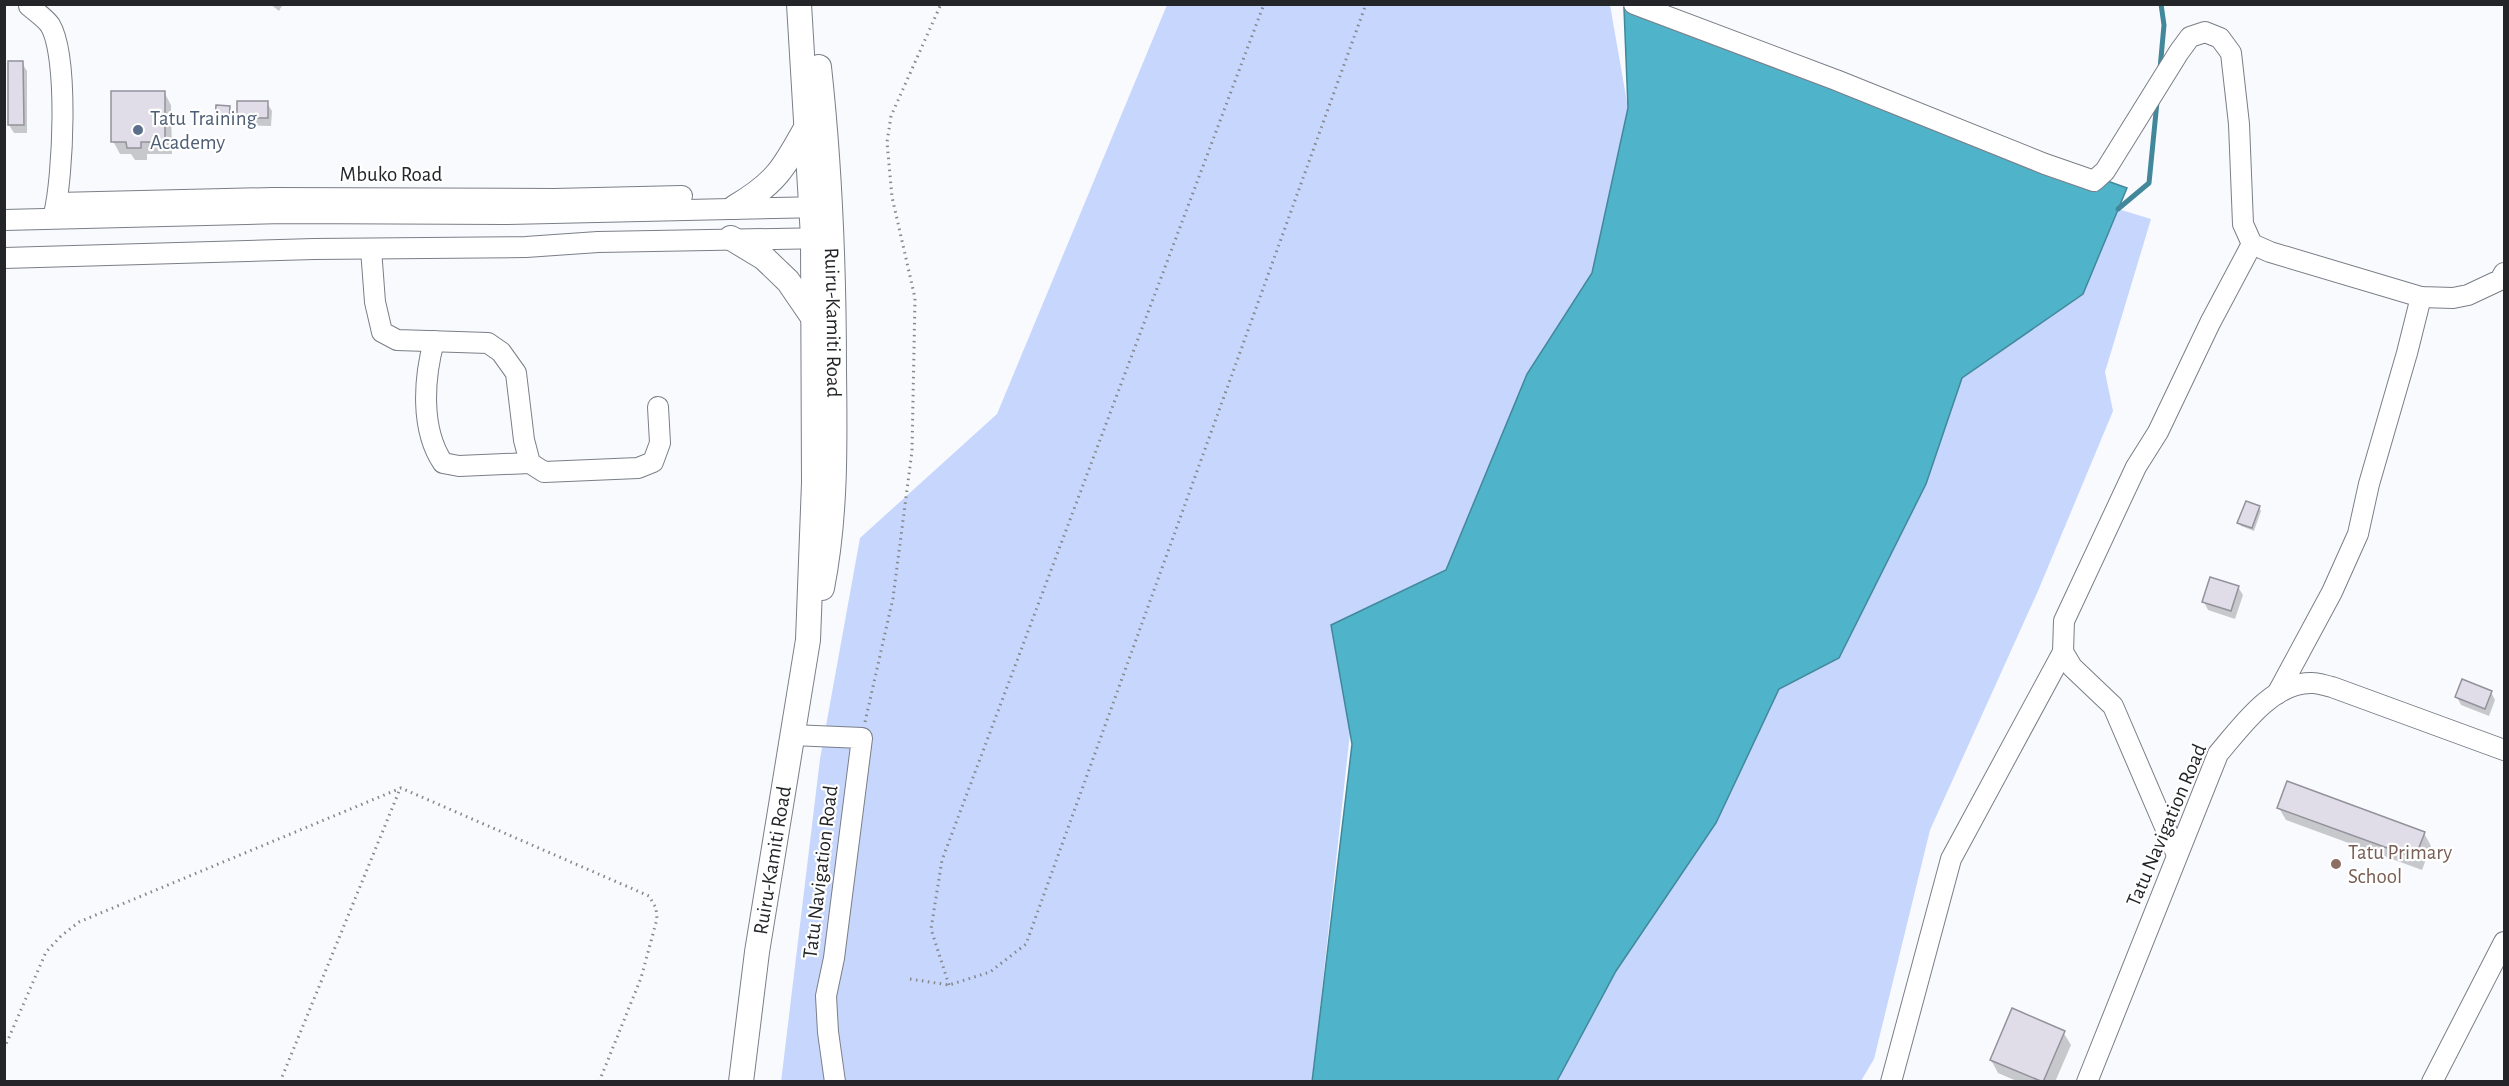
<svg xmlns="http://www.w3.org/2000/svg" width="2509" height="1086" font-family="'Alegreya Sans',sans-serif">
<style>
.green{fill:#c6d6fd}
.water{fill:#4fb3ca;stroke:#42889a;stroke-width:1.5}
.shadow{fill:#0003}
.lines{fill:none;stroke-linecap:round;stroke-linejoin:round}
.stream{stroke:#42889a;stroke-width:5}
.building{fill:#e0dde8;stroke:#93919b;stroke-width:1.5}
.minor-casing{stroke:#7a7e87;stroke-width:22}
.major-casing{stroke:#7a7e87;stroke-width:26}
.path{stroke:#85878b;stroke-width:3;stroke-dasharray:1.5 4.5;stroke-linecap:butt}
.minor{stroke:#fff;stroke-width:20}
.major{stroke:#fff;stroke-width:24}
.service-dot{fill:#5c6f8a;stroke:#fff;stroke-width:2}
.education-dot{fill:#8d6e63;stroke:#fff;stroke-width:2}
.labels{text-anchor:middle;stroke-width:4.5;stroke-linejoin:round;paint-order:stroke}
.service-label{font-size:21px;fill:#4e5e75;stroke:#fff;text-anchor:start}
.street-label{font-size:21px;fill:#242529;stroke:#fff}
.education-label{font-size:21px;fill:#785e54;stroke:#fff;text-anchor:start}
</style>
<rect width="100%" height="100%" fill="#f8fafe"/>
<g class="green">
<polygon points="1167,5 1610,5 1628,108 1592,273 1527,374 1446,570 1331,625 1350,733 1312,1081 781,1082 820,759 860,538 997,414"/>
<polygon points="2118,209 2151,219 2105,372 2113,411 2038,591 1930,830 1874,1059 1861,1081 1557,1082 1616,971 1716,823 1779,689 1839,658 1926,484 1962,378 2083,294"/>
</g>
<polygon class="water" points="1624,8 2127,188 2083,294 1962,378 1926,484 1839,658 1779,689 1716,823 1616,971 1557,1081 1312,1082 1352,744 1331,625 1446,570 1527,374 1592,273 1628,108"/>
<g class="shadow">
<polygon points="270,4 283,4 279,11"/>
<polygon points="22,63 27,71 27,133 14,133 9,125"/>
<polygon points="164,92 171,105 172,154 147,154 147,160 135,160 131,154 120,154 113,141"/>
<polygon points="267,103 272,111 271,126 243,125 238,117"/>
<polygon points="229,108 231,111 230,126 218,125 216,121"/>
<polygon points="2259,507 2261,511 2254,531 2241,526 2239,523"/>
<polygon points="2238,587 2243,595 2235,619 2208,610 2204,602"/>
<polygon points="2491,692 2495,700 2489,716 2461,705 2457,697"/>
<polygon points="2279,808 2424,833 2431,846 2422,870 2286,820"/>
<polygon points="2063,1032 2071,1045 2055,1082 2019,1082 1998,1073 1991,1060"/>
</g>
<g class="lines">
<g class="stream">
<polyline points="2160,69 2164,25 2161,4"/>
<polyline points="2118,209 2149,183 2157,102"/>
</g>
</g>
<g class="building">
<polygon points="8,61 23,61 24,125 8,125"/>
<polygon points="111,91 165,91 165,142 141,142 141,148 127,148 126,142 111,142"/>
<rect x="237" y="101" width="31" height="17"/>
<polygon points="216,105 230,106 229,123 215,122"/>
<polygon points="2246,501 2260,506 2252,528 2237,523"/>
<polygon points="2210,577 2239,586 2231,611 2202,602"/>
<polygon points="2462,679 2492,691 2485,709 2455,697"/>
<polygon points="2287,781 2425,832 2415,858 2277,808"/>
<polygon points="2012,1008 2065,1031 2043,1082 1990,1060"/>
</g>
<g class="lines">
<g class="minor-casing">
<g id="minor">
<polyline points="1634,4 1836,80 2045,164 2094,181 2105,171 2179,52 2190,37 2205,32 2220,38 2231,53 2239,124 2243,224 2252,244 2270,252 2421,297 2453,298 2468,295 2500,280 2504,273"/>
<path d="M29,6C36,12 45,18 50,25C69,56 63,178 54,214"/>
<polyline points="57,203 272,198 554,199 682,196"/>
<polyline points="4,220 284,213 506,214 824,207"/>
<polyline points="371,249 375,302 382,332 397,340 488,343 501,352 516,373 524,440 530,463 544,472 638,468 653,462 660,443 658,407"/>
<polyline points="4,258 314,249 526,247 598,242 828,238"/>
<path d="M434,341C424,378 420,429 443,463L459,466L530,463"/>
<polyline points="2277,694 2332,592 2358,534 2369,484 2407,353 2421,297"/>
<polyline points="792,735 862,738 834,958 826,996 828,1032 835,1082"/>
<polyline points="2177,855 2113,706 2072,667 2063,652 2064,621 2136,467 2158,432 2210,323 2252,244"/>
<polyline points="1891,1082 1951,859 2063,652"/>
<path d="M2087,1082L2218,754C2241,727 2273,681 2313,683C2319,683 2326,686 2332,687L2504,750"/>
<polyline points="2432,1082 2504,942"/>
</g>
</g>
<g class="major-casing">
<g id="major">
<path id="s1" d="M819,67C830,167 834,269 834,371C835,443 836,517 822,588"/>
<path d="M735,207C776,183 784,168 807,126"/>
<polyline points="731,238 764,258 788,281 814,319"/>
<path id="s2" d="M741,1082L757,952L808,640L814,483L813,237L799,4"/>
</g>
</g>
<g class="path">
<polyline points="865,722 893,598 912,451 915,298 892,197 887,142 891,116 941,4"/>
<polyline points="910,979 949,985 990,972 1026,944 1366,4"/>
<polyline points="949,985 931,929 942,860 1264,4"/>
<polyline points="4,1049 46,952 61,936 79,922 401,788 649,896 656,908 657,919 641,978 599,1082"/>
<polyline points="280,1082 400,789"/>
</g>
<use href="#minor" class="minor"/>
<use href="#major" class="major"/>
</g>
<circle class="service-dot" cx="138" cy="130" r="6"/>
<circle class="education-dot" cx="2336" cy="864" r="6"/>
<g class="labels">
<g class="service-label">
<text x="150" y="125">Tatu Training<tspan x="150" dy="24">Academy</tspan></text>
</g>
<g class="street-label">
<text x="391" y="181">Mbuko Road</text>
<text dy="7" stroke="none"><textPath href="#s1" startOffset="256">Ruiru-Kamiti Road</textPath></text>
<text transform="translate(2166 825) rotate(-67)" y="7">Tatu Navigation Road</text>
<text dy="7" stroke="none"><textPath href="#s2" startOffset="224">Ruiru-Kamiti Road</textPath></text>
<text transform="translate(820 872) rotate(-83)" y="7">Tatu Navigation Road</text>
</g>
<g class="education-label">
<text x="2348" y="859">Tatu Primary<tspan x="2348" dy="24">School</tspan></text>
</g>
</g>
<rect width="2509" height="1086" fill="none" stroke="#242529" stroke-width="12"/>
</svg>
